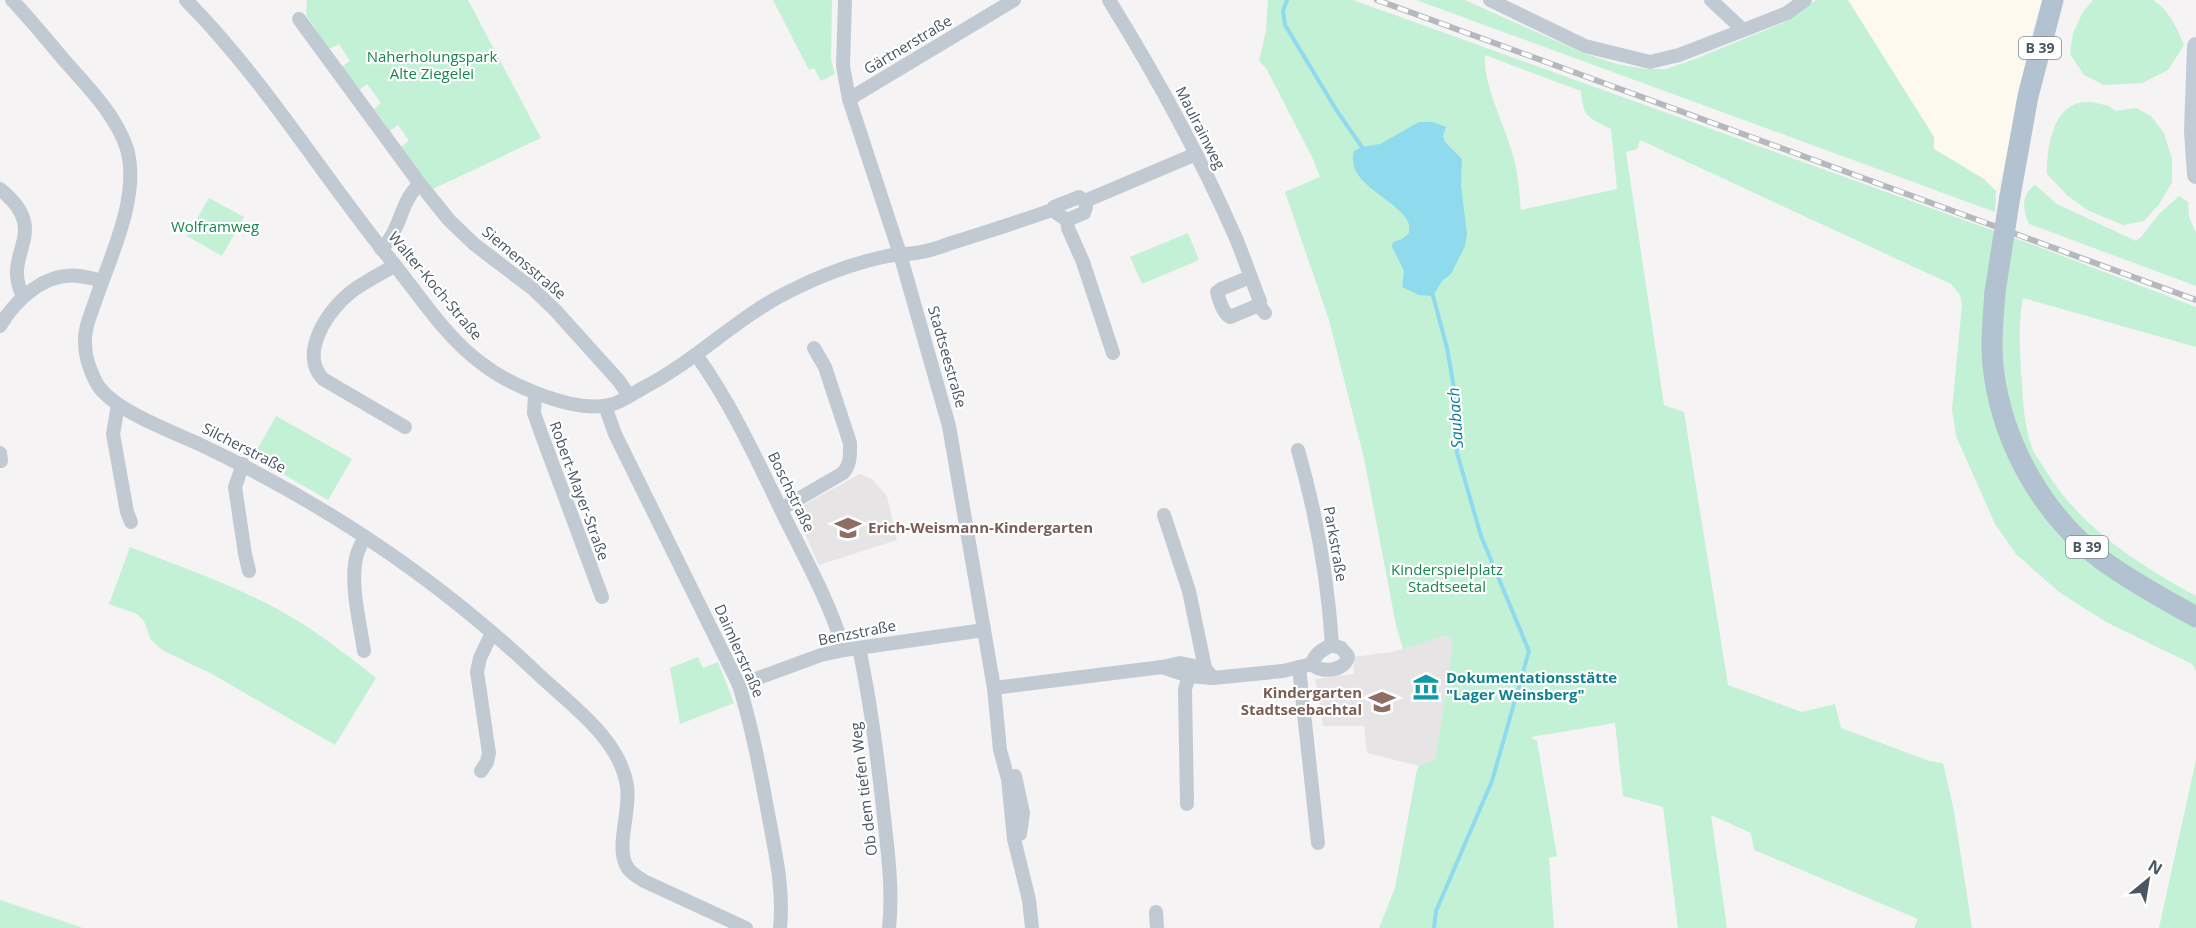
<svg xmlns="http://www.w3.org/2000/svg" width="2196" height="928" font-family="'Open Sans',sans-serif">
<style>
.commercial{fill:#fdf9ef}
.education{fill:#e6e4e5}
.green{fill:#c3f1d5;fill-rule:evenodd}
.water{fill:#90daee}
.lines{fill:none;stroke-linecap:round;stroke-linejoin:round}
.stream{stroke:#90daee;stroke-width:4}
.street{stroke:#c1cad2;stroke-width:14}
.secondary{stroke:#c1cbd6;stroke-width:18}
.primary{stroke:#b3c2d1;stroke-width:21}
.rail-casing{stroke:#b5b8bd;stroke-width:6}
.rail{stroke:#fff;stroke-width:4;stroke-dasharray:11;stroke-linecap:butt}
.primary-bridge{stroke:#b3c2d1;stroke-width:21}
.labels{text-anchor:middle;stroke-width:4.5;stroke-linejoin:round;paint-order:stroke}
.shield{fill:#fff;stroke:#808990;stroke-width:1.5}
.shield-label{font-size:14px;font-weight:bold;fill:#4a5661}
.street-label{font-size:15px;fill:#4a5661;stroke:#fff}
.park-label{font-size:15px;fill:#17864f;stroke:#fff}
.education-label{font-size:15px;font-weight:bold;fill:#785e54;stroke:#fff;text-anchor:start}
.culture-label{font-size:15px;font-weight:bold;fill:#0d838f;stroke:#fff;text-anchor:start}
.water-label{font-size:16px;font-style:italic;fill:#0c7c9b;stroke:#fff}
</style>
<rect width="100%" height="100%" fill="#f5f3f3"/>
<polygon class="commercial" points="1848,0 2042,0 2031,34 2003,170 1996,191 1984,179 1933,149 1933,137"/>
<g class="education">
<polygon points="860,474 872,479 887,496 897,540 819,565 797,516 798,512 800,507"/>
<polygon points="1443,636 1449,637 1453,645 1435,761 1419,766 1367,753 1364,726 1323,726 1315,679 1354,674 1353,657 1392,652"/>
</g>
<g class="green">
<polygon points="307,0 468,0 541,138 433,189 401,147 409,141 398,125 390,131 374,109 381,103 367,84 359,90 341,67 350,61 339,44 329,49 306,15"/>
<polygon points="773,0 832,0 831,60 835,74 821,81 814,68 809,70"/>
<path d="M1268,0H1353L2039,247L2196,307V347L2023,298C2018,322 2020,347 2021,371C2023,397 2023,423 2032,448C2035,456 2042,464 2046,471C2082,529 2138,564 2196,596V671L2192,664L2106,622L2059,592L2016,554L1995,524L1956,436L1952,409L1962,305L1960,295L1951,284L1640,140L1637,149L1626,152L1664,405L1684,412L1728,685L1802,712L1835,704L1841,728L1929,761L1943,763L1954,811L1972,928H1914L1918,919L1754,850L1751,833L1711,815L1727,928H1678L1663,807L1623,796L1615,723L1531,737L1537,741L1557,856L1549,858L1554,928H1379L1395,888L1417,770L1419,766L1435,760L1453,645L1449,637L1443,636L1403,649L1396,625L1364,458L1329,320L1285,192L1320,177L1312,157L1266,68L1259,61L1266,31ZM1485,55L1581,91C1583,118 1588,117 1611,129L1617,189L1521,210C1519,189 1518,169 1511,149C1503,121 1483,84 1485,55Z"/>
<polygon points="1416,0 1465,0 1583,53 1617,64 1645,69 1666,69 1695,59 1785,22 1816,0 1848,0 1934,137 1934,149 1984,179 1996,191 1995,212"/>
<path d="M2093,0H2153C2169,10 2177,28 2184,45L2168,70L2142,83L2104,85L2084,75L2070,54L2073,33L2083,12Z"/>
<path d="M2092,102L2109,106L2115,111L2136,108L2151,116L2164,133L2172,159V182L2160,203L2144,221L2123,225L2089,211L2068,196L2047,174C2047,150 2051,112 2078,103C2082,102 2088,102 2092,102Z"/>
<path d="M2035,185L2057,204L2136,241L2142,236L2159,214L2179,196L2188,202L2189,217L2196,233V286L2029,224C2023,211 2020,194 2035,185Z"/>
<polygon points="209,198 244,217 222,256 187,236"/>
<polygon points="1188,233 1199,260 1142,284 1130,257"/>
<polygon points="276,416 352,459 328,500 253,457"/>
<path d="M130,547C186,569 246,589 298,621C325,638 351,658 376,678L335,745L212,674L162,650L151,640L144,621L137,614L109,604Z"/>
<polygon points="698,657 703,668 718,662 734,703 680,724 670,668"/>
<polygon points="2196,760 2196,928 2159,928"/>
<polygon points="0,900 83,928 0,928"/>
</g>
<path class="water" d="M1419,122H1433L1446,127L1443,136L1445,142L1462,159L1461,185L1467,234L1465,246L1451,274L1442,281L1433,296L1419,295L1402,287L1404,271L1392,247L1393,242L1402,239L1409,233C1409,230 1409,227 1409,224C1400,199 1344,185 1354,151L1362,147L1380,144Z"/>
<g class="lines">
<g class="stream">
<polyline points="1287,0 1283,11 1285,25 1337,111 1364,150"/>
<polyline points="1432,292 1447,348 1454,388 1457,453 1481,536 1529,651 1492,781 1436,911 1434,928"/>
</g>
<g class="street">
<path d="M12,0C30,19 47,40 64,60C87,86 116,115 127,149C140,195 112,253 97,296C92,312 84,327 85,343C85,358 90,371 97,384C114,411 171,431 201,445C324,503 439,580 538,674C571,705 620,739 627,786C631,810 616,844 626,865C629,872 637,877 644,881L746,928"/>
<path d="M186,0C265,80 323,177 394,264C421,298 446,337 481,363C509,385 573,413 609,405C621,403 632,394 643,388C696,361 737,317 790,291C818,277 851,264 883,257C897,253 912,255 926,251C937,249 947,244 958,241C989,231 1021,221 1052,210"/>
<polyline points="845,0 843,66 849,99 900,254 949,426 994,688 1000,750 1008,779 1014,839 1029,900 1032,928"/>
<path d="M1109,0C1156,76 1199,154 1235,236C1244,257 1251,279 1260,301L1259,305L1265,313"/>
<polyline points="1490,0 1585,46 1650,62 1679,55 1754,26 1787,13 1805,0"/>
<polyline points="1711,0 1743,30"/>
<polyline points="299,19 420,184 449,220 474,244 533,289 555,310 619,381 629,396"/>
<polyline points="849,99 1014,0"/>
<path d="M0,189C54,233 0,252 23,296"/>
<polygon points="1079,197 1085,201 1086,207 1084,213 1067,220 1052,210 1054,207"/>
<polyline points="1085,201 1196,154"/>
<polyline points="1067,220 1068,228 1083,262 1113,353"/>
<path d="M381,249C401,232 400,200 420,184"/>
<path d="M395,265C381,274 364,282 351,292C329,309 298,353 323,379L405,427"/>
<path d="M1250,277L1221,289L1217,292C1219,300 1223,313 1230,317L1259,305"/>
<path d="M0,326C16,299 45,272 79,276C87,277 95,279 102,281"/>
<path d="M697,356C732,405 758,462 784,516C806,560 830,603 844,650"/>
<polyline points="535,394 534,413 541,433 602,597"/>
<polyline points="118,405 113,434 127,512 131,522"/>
<path d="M605,406L615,434L739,685C752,727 760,770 768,813C775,851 784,889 780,928"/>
<path d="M1298,450C1316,513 1328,580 1332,645"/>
<polyline points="0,453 1,461"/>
<polyline points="243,464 235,487 245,554 249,571"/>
<path d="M781,509L843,473C851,464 850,454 850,443L825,367L814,348"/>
<polyline points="1164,515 1189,591 1205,668"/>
<path d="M1332,645L1341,648L1348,656C1346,671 1321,674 1312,664C1314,654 1323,649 1332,645Z"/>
<path d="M859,648C871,704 878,760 884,817C888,853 893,891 889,928"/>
<path d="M364,651C360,623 349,582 357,554C359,548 362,542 365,537"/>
<polygon points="1180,663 1205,668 1213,678 1189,676 1162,667"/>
<polyline points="1299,667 1318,843"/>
<polyline points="1213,678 1283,671 1312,664"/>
<polyline points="739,685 821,655 844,650 984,630"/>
<polyline points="994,688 1162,667"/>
<polyline points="481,771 487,762 489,753 477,672 480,658 492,633"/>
<polyline points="1015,776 1023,813 1020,834"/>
<polyline points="1187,804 1185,689 1189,676"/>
<polyline points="1156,912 1157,928"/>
</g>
<polyline class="secondary" points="2196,46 2193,131 2196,175"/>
<g class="primary">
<polyline points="2010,196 2028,96 2053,0"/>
<path d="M1995,292C1993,320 1990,347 1994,374C2004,446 2044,516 2102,560C2132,582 2164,599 2196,617"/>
</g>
<g class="rail-casing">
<polyline id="rail" points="1377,0 2196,300"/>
</g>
<use href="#rail" class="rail"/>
<polyline class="primary-bridge" points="1995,292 2010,196"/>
</g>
<defs>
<g id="school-bare" transform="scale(2.07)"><path d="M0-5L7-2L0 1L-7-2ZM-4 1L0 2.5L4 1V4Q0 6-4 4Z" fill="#8d6e63" stroke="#fff" stroke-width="2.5" paint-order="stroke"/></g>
<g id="museum-bare" transform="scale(2.07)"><path d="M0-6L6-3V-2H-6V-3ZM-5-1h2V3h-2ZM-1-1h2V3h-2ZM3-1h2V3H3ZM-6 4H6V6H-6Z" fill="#0f9aa8" stroke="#fff" stroke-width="2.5" paint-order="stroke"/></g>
</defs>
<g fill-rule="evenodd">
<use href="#school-bare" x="848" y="528"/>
<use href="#museum-bare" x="1426" y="687"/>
<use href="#school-bare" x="1382" y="702"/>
</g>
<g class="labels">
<g class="shield">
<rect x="2019" y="37" width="42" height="22" rx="4.5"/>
<rect x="2066" y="536" width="42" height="22" rx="4.5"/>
</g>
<g class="shield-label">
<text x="2040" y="53">B 39</text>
<text x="2087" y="552">B 39</text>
</g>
<g class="street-label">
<text transform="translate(908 45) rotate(-31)" y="5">Gärtnerstraße</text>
<text transform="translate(1200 128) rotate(63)" y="5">Maulrainweg</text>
<text transform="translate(524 263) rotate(40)" y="5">Siemensstraße</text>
<text transform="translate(435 286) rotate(50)" y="5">Walter-Koch-Straße</text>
<text transform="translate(947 357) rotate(74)" y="5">Stadtseestraße</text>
<text transform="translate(244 448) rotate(27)" y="5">Silcherstraße</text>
<text transform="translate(579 491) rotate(70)" y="5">Robert-Mayer-Straße</text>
<text transform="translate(791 492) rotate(64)" y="5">Boschstraße</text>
<text transform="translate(1335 544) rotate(80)" y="5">Parkstraße</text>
<text transform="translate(857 633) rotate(-11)" y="5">Benzstraße</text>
<text transform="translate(739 651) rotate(66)" y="5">Daimlerstraße</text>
<text transform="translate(864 789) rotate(-97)" y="5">Ob dem tiefen Weg</text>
</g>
<g class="park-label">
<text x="432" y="62">Naherholungspark<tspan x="432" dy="17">Alte Ziegelei</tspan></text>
<text x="215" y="232">Wolframweg</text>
<text x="1447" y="575">Kinderspielplatz<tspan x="1447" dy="17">Stadtseetal</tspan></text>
</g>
<g class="education-label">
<text x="868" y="533">Erich-Weismann-Kindergarten</text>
<text x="1362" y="698" text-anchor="end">Kindergarten<tspan x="1362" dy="17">Stadtseebachtal</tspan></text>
</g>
<g class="culture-label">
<text x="1446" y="683">Dokumentationsstätte<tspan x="1446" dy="17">"Lager Weinsberg"</tspan></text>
</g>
<g class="water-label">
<text transform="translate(1455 418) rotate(-94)" y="6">Saubach</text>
</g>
</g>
<g transform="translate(2148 880) rotate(30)" stroke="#ffffff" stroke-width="4.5" paint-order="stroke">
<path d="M0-4.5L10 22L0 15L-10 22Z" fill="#4a5661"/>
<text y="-9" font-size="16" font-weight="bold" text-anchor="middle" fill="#4a5661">N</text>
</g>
</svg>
